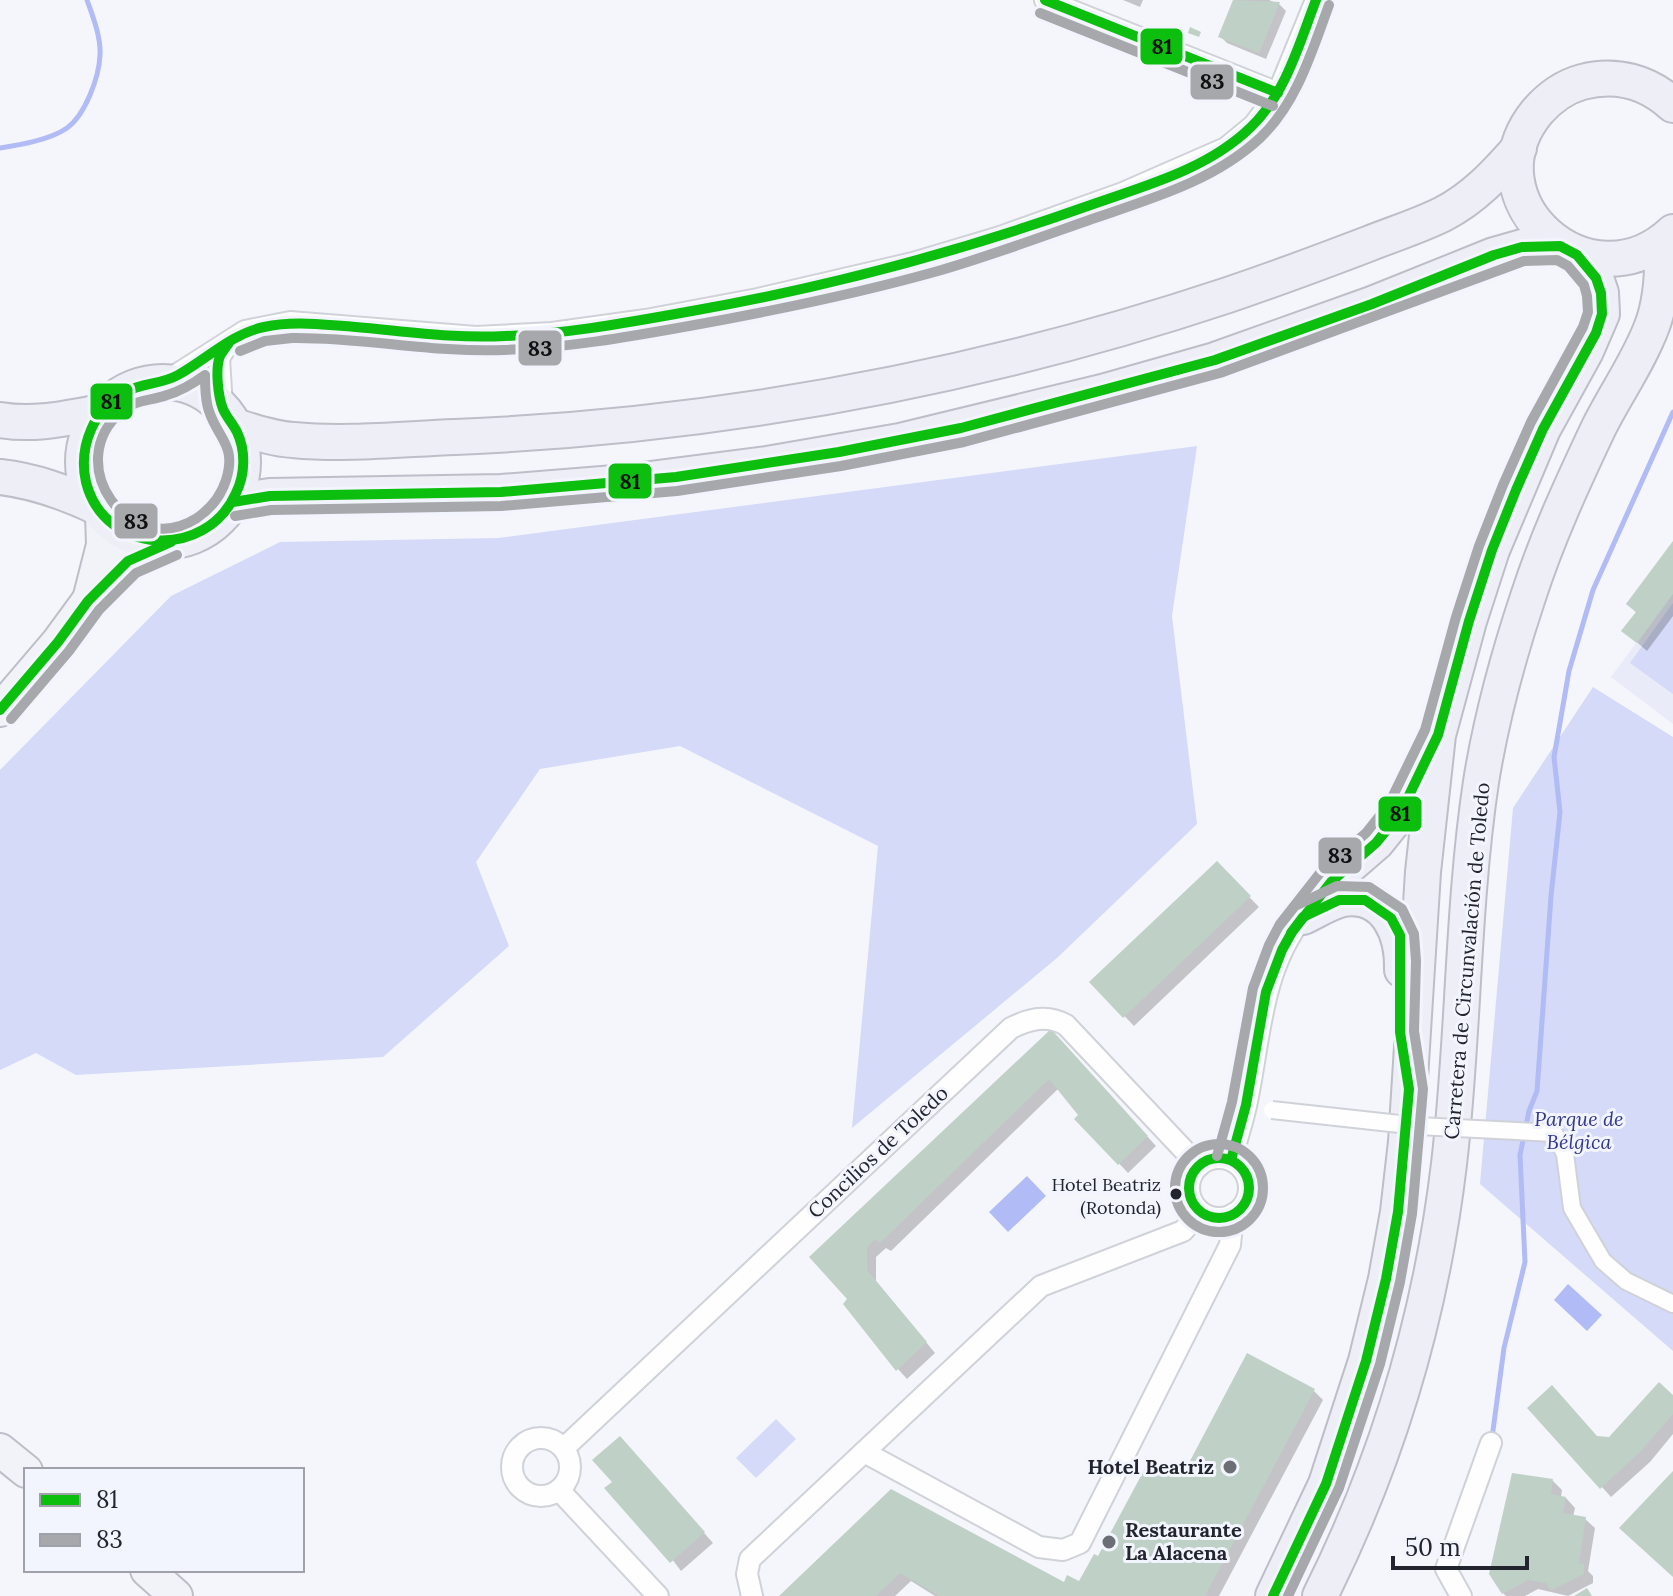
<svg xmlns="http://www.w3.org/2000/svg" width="1673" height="1596" font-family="Lora,serif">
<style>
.built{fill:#e9ebf8}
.green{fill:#d4daf7}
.water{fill:#b1bbf5}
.shadow{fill:#0003}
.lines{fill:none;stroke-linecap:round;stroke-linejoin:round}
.stream{stroke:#b1bbf5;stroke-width:5}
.building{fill:#bfd0c6}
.pedestrian-casing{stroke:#d0d2d9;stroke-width:20}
.minor-casing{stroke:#d0d2d9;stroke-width:24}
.primary-casing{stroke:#bcbec8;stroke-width:36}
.trunk-casing{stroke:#bcbec8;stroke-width:38}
.pedestrian{stroke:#fefefe;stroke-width:16}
.minor{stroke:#fefefe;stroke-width:20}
.primary{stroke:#f2f3f8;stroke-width:32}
.trunk{stroke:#eeeff6;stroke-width:34}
.pedestrian-bridge-casing{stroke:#d0d2d9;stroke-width:20;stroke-linecap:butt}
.pedestrian-bridge{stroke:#fefefe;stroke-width:16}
.bus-1-casing{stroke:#f2f4fe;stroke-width:16}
.bus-2-casing{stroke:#f2f4fe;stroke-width:16}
.bus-1{stroke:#0cbe0e;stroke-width:10}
.bus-2{stroke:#a7a8ab;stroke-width:10}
.bus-dot{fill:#23252e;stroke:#f2f4fe;stroke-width:3}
.poi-dot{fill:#6c6e76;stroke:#f2f4fe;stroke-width:3}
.labels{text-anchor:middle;stroke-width:6;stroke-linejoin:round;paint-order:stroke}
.bus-label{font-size:18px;fill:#23252e;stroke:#f2f4fe;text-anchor:end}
.street-label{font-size:20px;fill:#23252e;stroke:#f2f4fe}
.park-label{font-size:20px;font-style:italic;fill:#333793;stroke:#f2f4fe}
.poi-label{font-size:20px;font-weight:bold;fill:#23252e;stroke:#f2f4fe;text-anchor:end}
.line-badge{stroke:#f2f4fe;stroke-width:3}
.pale-badge-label{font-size:22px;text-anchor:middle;font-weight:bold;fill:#111}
</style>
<rect width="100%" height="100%" fill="#f5f6fb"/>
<polygon class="built" points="1673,541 1673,724 1611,677 1636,643 1621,631 1636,612 1626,604"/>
<g class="green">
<polygon points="1197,446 1172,616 1197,824 1057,958 852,1128 878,846 680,746 540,769 476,862 509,946 383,1057 76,1075 36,1053 0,1070 0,770 171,596 280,542 498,538"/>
<polygon points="1673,603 1673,694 1630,663"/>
<polygon points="1593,687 1673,737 1673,1351 1480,1184 1513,808"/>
<polygon points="776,1419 796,1439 756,1478 736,1458"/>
</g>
<g class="water">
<polygon points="1027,1176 1046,1196 1008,1232 989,1212"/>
<polygon points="1568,1284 1602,1315 1587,1331 1554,1300"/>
</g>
<g class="shadow">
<polygon points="1123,0 1143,0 1140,7"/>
<polygon points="1235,0 1269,0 1279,4 1286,11 1266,59 1227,43 1220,36"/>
<polygon points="1673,544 1673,616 1647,651 1624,631 1637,613 1628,604"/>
<polygon points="1217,864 1259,907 1134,1026 1092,982"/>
<polygon points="1061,1041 1156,1146 1128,1173 1077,1119 1080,1115 1059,1088 891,1251 886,1248 876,1257 876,1281 935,1353 907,1379 898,1369 850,1299 812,1257"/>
<polygon points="1314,1391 1323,1400 1219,1596 935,1596 911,1581 895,1596 782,1596 891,1492 1065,1584 1080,1584 1099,1559 1182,1478"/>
<polygon points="1673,1397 1673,1434 1650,1462 1611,1497 1602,1487 1597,1438 1609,1439"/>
<polygon points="629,1448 713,1543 681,1571 614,1482"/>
<polygon points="1552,1480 1562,1490 1561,1497 1566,1498 1575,1508 1573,1517 1585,1519 1595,1528 1588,1571 1593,1576 1593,1583 1568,1596 1538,1589 1525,1596 1506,1596 1503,1593"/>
</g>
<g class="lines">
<g class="stream">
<path d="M0,148C19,145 50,140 67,128C85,115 99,78 100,55C101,37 93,17 87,0"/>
<polyline points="1492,1438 1504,1348 1525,1262 1520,1155 1529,1111 1537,1091 1551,896 1560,812 1554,757 1569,671 1593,590 1673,412"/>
</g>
</g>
<g class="building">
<polygon points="1233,0 1280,2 1259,53 1218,37"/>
<polygon points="1190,27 1201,32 1199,37 1188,33"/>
<polygon points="1673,541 1673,594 1637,643 1621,631 1636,612 1626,604"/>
<polygon points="1217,861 1251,896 1123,1018 1089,982"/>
<polygon points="1051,1029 1148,1136 1118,1165 1074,1119 1078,1115 1049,1079 880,1243 875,1239 867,1247 867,1270 927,1342 896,1371 843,1304 847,1299 809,1257"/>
<polygon points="1247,1353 1315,1389 1205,1596 939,1596 900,1573 876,1596 779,1596 891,1489 1064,1582 1067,1575 1079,1581 1094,1554 1098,1556 1150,1459 1182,1476"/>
<polygon points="1659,1382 1673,1395 1673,1414 1640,1452 1600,1489 1527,1408 1552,1385 1597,1436 1609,1437"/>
<polygon points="620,1436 705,1532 670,1563 604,1488 612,1482 592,1460"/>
<polygon points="1673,1471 1673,1577 1619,1528"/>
<polygon points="1512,1473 1553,1479 1551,1494 1566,1497 1563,1513 1586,1517 1579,1563 1584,1564 1584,1574 1551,1590 1546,1583 1528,1580 1502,1594 1489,1574"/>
<polygon points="1587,1588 1592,1596 1574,1596"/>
</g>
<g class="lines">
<g class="pedestrian-casing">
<polyline id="pedestrian" points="1554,1133 1565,1154 1572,1208 1603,1261 1626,1281 1673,1304"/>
</g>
<g class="minor-casing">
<g id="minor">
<polyline points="1045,0 1278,93"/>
<polyline points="165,382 245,331 290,322 476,337 552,333 646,320 758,299 913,263 1000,237 1123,193 1226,148 1254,125 1278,93 1316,0"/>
<polyline points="222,407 219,358 230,341"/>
<circle cx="1219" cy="1188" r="30"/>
<path d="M1231,1160C1236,1142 1242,1124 1246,1106C1260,1042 1260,971 1303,917"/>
<circle cx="541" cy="1467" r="29"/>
<path d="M564,1448L1011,1028C1029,1019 1047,1014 1066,1025L1199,1166"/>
<polyline points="864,1452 1039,1547 1063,1550 1080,1543 1230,1245 1233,1214"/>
<polyline points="559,1490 658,1596"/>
<polyline points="752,1596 747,1574 750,1559 1041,1286 1183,1231 1200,1212"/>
<polyline points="1461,1596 1446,1569 1491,1443"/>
</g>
</g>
<g class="primary-casing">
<g id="primary">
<polyline points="89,600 103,545 102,514"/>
<polyline points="0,710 58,642 88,601 128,561 171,542"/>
<polyline points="0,1450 26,1471"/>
<polyline points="147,1570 176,1596"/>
</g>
</g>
<g class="trunk-casing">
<g id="trunk">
<path d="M1673,105C1648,82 1616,73 1582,82C1564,87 1549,98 1537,112C1466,199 1589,311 1673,232"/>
<circle cx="163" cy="462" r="80"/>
<path d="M0,420C35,426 67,418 101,412"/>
<path d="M235,426C254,432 273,439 293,440C346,445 402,439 455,437C718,426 979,378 1228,295C1275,279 1321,262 1368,244C1393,234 1419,226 1443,214C1474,198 1496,174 1519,148"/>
<path d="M0,477C35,481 65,492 97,507"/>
<polyline points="233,502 270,496 501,492 627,482 767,464 900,441 1102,392 1215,360 1372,304 1494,255 1522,247 1560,246"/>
<polyline points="1309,910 1331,882 1376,843 1401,812 1427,757"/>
<path d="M1303,917C1316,911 1330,902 1343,899C1387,892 1403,935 1402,970"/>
<polyline points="1273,1596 1326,1484 1366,1361 1386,1279 1398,1212 1406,1142 1423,872 1438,735 1469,621 1492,550 1543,429 1586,351 1602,314 1601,293 1596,278 1577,255"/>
<path d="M1320,1596C1388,1460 1431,1315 1449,1164C1464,1037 1462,908 1481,782C1491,719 1508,657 1528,597C1547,538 1573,482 1599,427C1616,393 1639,361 1652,326C1662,300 1663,270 1662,242"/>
</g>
</g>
<use href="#pedestrian" class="pedestrian"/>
<use href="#minor" class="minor"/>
<use href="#primary" class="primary"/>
<use href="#trunk" class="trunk"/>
<g class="pedestrian-bridge-casing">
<polyline id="pedestrian-bridge" points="1272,1110 1418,1126 1554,1133"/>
</g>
<use href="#pedestrian-bridge" class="pedestrian-bridge"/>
<g class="bus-1-casing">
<g id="bus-1">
<polyline points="1045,0 1278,93"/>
<path d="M230,341C229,343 221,354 220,356C215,369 218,396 223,409C227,418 233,424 237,432C246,451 245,475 236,493C206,561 104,555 86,482C78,447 94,407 127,391C144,383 162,384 178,375C207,359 231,334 264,327C290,321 318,324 344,326C398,330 451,339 505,336C568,334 630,322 692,311C828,287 952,254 1082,208C1140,187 1206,171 1251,127C1286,93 1299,44 1316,0"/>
<polyline points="233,502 270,496 501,492 676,477 839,452 961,428 1215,360 1372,304 1494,255 1522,247 1560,246 1577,255 1596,278 1601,293 1602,314 1596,333 1543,429 1516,490 1492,550 1469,621 1438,735 1401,812 1376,843 1331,882 1292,932 1282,950 1266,992 1246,1105 1231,1160"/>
<polyline points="0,710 58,642 88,601 128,561 171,542"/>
<circle cx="1219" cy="1188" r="30"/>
<polyline points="1273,1596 1326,1484 1366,1361 1386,1279 1398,1212 1409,1089 1400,1032 1400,935 1391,918 1365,900 1339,900 1303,917 1291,933"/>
</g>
</g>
<g class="bus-2-casing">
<g id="bus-2">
<polyline points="1040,13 1273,106"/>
<path d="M240,351L265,341L292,338C363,337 433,353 504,350C566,348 628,337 689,326C773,311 856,294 938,271C990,256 1041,237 1092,219C1150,199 1214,181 1260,138C1297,103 1312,51 1329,5"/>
<path d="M205,375C205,387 205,400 209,411C218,439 237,445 226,480C221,496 210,509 197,518C130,561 60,463 122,411C136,399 151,401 167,395C181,391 194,383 205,375Z"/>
<polyline points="235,516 271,510 501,506 677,491 841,466 964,442 1220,373 1524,261 1557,260 1568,266 1584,285 1587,296 1588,312 1583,327 1531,422 1503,485 1479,546 1456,617 1425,730 1389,804 1366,833 1320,873 1280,924 1269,945 1253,988 1232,1102 1217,1156"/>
<polyline points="11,719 69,651 99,610 136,573 177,555"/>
<polyline points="1280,925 1295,906 1337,886 1369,887 1402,909 1414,934 1416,961 1414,1031 1423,1089 1412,1214 1400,1282 1380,1364 1339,1488 1288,1596"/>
<circle cx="1219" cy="1188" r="44"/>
</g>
</g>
<use href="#bus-1" class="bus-1"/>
<use href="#bus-2" class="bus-2"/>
</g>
<circle class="bus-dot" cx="1176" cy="1194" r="7"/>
<g class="poi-dot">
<circle cx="1230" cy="1467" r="8"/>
<circle cx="1109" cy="1542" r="8"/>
</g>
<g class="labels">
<g class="bus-label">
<text x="1161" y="1191">Hotel Beatriz<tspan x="1161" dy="23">(Rotonda)</tspan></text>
</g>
<g class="street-label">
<text transform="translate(1467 961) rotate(-85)" y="7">Carretera de Circunvalación de Toledo</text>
<text transform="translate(878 1152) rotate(-43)" y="7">Concilios de Toledo</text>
</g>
<g class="park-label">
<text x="1579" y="1126">Parque de<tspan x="1579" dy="23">Bélgica</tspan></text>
</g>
<g class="poi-label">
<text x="1214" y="1474">Hotel Beatriz</text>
<text x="1125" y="1537" text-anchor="start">Restaurante<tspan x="1125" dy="23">La Alacena</tspan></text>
</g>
</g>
<g class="line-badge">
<rect x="1139" y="27" width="45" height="39" rx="8" fill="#0cbe0e"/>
<rect x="1189" y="63" width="46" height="38" rx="8" fill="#a7a8ab"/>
<rect x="517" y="329" width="46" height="38" rx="8" fill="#a7a8ab"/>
<rect x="89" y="382" width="45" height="39" rx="8" fill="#0cbe0e"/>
<rect x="607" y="462" width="46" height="38" rx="8" fill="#0cbe0e"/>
<rect x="113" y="502" width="46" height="38" rx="8" fill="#a7a8ab"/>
<rect x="1377" y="795" width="46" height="38" rx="8" fill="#0cbe0e"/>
<rect x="1317" y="836" width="46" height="39" rx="8" fill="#a7a8ab"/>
</g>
<g class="pale-badge-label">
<text x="1162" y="54">81</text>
<text x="1212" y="89">83</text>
<text x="540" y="356">83</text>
<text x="111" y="409">81</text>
<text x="630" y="489">81</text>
<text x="136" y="529">83</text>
<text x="1400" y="821">81</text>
<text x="1340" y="863">83</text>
</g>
<rect x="24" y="1468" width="280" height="104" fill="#f2f4fe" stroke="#9fa1ab" stroke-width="2"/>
<rect x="40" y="1494" width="40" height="12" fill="#0cbe0e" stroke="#9fa1ab" stroke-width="2"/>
<text x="96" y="1508" font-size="24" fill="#23252e">81</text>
<rect x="40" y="1534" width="40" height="12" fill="#a7a8ab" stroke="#9fa1ab" stroke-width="2"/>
<text x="96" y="1548" font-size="24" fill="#23252e">83</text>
<path d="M1393 1556v12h134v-12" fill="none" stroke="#23252e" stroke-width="4"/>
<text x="1405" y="1556" font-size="24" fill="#23252e" stroke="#f2f4fe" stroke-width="6" paint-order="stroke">50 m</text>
</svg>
